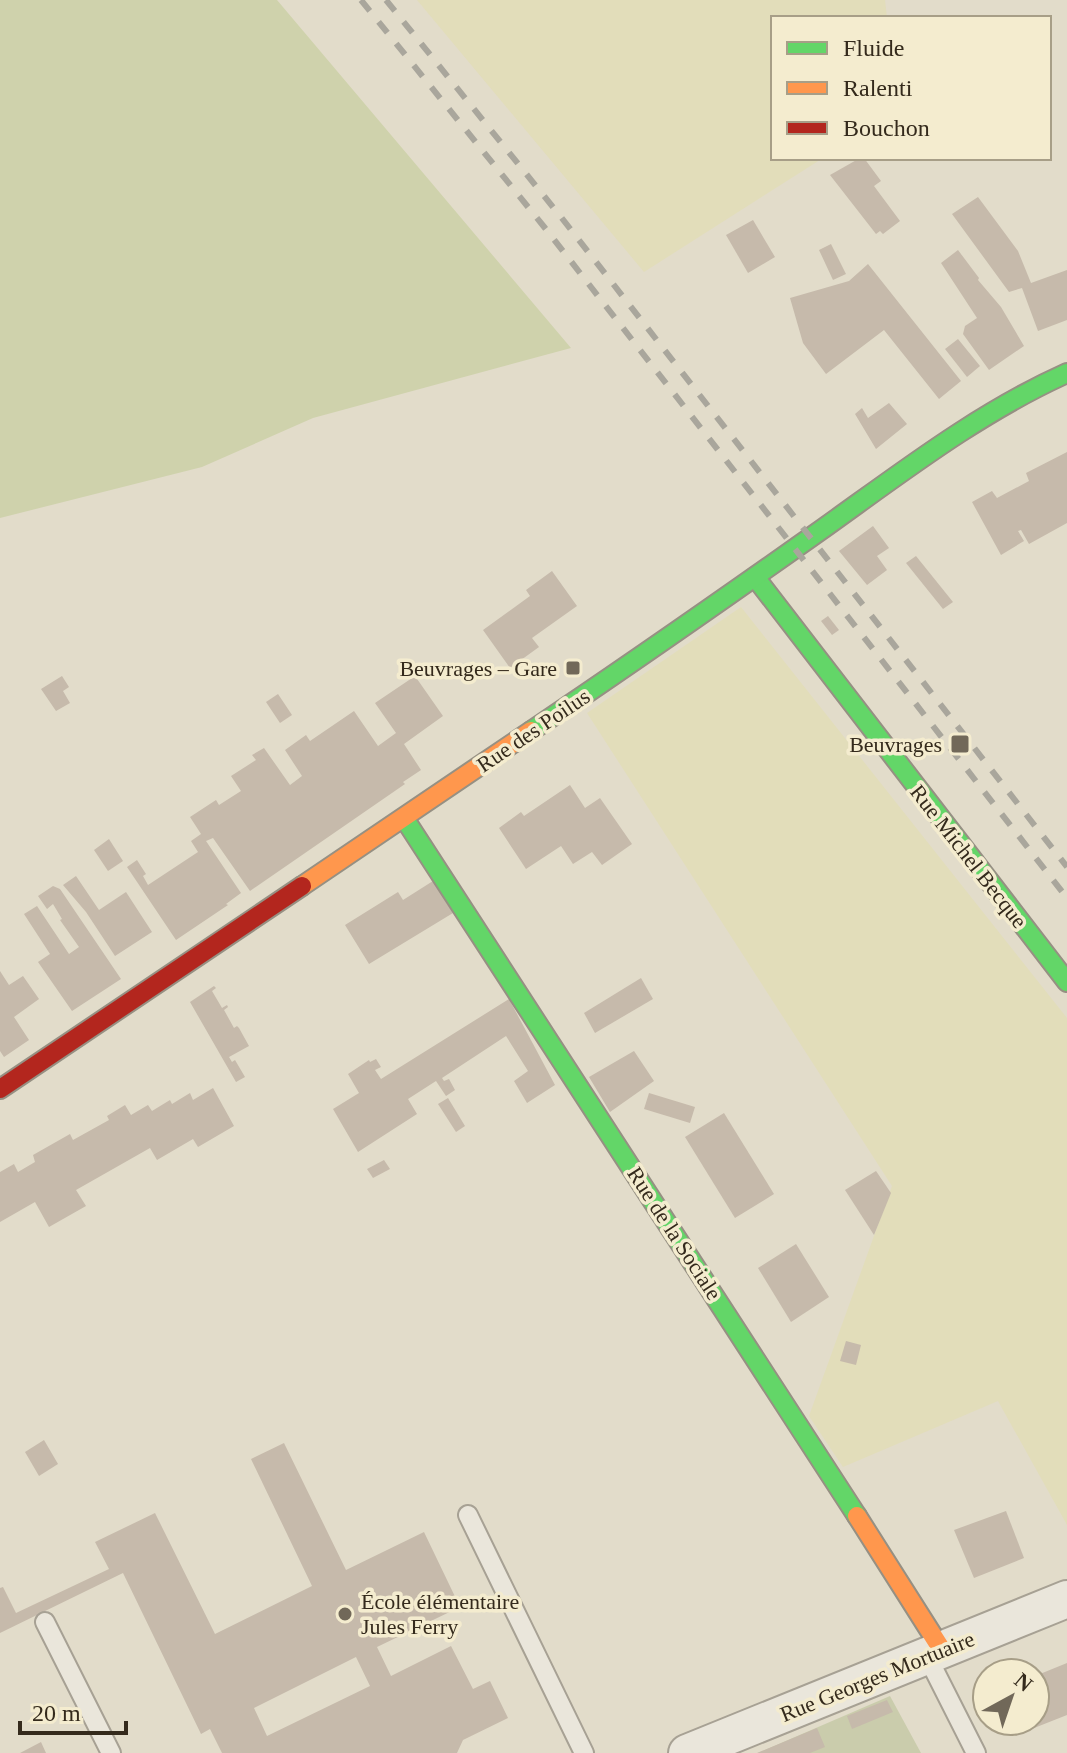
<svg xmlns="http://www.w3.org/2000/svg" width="1067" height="1753" font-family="'Times New Roman',serif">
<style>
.farmland{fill:#e2ddba}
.green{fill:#cfd2ac}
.cemetery{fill:#caccac}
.building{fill:#c6baab;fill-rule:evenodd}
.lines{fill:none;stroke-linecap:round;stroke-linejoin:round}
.lane-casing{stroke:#a7a194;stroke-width:22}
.street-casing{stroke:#a7a194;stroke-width:40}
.fast-casing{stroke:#969083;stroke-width:22}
.slow-casing{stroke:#969083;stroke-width:22}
.jam-casing{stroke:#969083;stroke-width:22}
.lane{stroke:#eae6db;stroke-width:18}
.street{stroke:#eae6db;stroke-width:36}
.fast{stroke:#63d668;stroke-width:18}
.slow{stroke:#ff974d;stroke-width:18}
.jam{stroke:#b3261e;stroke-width:18}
.rail{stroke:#a9a69c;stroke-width:6;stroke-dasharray:14 14;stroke-linecap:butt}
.poi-dot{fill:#716859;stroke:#f4eccf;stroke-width:3}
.labels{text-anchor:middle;stroke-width:7;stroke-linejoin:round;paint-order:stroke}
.poi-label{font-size:22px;fill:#342a1c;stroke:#f4eccf;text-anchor:end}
.street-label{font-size:22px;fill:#342a1c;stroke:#f4eccf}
</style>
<rect width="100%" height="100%" fill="#e2dcca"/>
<g class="farmland">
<polygon points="417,0 885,0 887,18 773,18 773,158 823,158 644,272"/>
<polygon points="741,607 1067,1018 1067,1525 998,1401 843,1467 809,1416 892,1186 587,713"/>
</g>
<polygon class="green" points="0,0 277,0 571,348 313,418 202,467 0,518"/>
<polygon class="cemetery" points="890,1696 921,1753 758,1753"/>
<g class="building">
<polygon points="860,158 864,158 881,181 874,186 900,221 883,234 880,231 876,234 830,175"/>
<polygon points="978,197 1018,251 1031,283 1067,270 1067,320 1038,331 1022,288 1009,292 952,214"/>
<polygon points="753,220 775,257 748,273 726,235"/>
<polygon points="831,244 846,274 833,280 819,250"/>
<polygon points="958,250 979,278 978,280 1001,307 1024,346 989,370 963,334 965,326 977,318 941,263"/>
<polygon points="868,264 961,381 939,399 884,330 826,374 803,343 790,298 849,281"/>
<polygon points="958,339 980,366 967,377 945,349"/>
<polygon points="889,403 907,424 876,449 855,414 862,408 868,418"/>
<polygon points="1067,452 1067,523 1029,544 1021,530 1018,531 1024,541 1001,555 972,502 992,491 997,498 1029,481 1026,473"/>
<polygon points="873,526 889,548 877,556 887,570 867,585 839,551"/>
<polygon points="916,556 953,602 943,609 906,563"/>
<polygon points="552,571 577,606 532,638 539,647 510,668 483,630 530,596 526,590"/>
<polygon points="828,616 839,630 832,635 821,621"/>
<polygon points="62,676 69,687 63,691 70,703 56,711 41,689"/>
<polygon points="415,676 443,716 404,744 421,770 403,782 405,784 250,891 213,838 206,841 241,893 226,904 228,905 176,940 127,867 137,860 146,874 143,876 148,885 198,852 191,841 201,834 190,817 216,800 219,805 241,791 231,776 256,760 252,755 264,748 290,785 302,776 285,750 306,735 310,741 354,711 378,746 396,733 375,703"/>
<polygon points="278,694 292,715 280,723 266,702"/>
<polygon points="570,785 585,808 600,798 632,844 602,865 592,852 573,864 561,846 526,869 499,828 521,812 524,816"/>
<polygon points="109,839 123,861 108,871 94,850"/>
<polygon points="76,876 99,910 126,892 152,932 115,956 86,912 63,885"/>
<polygon points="433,881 453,913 369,964 345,925 398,892 403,900"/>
<polygon points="53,886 60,889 121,979 72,1011 38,962 50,954 24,914 37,906 69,954 79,947 60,920 62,919 53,904 47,909 38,896"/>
<polygon points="0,971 9,985 23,976 39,999 14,1017 29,1040 4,1057 0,1051"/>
<polygon points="641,978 653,999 595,1033 584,1013"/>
<polygon points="214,986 216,988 212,991 222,1008 227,1005 228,1007 224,1010 234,1028 237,1026 239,1028 249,1046 229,1057 232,1062 235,1060 245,1077 236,1082 190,1002"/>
<polygon points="509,999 555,1085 527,1103 514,1081 528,1071 506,1036 442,1078 444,1081 449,1079 455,1090 446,1096 436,1081 408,1099 417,1114 358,1152 333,1109 359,1093 348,1074 369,1060 370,1062 376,1059 381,1067 375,1070 381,1079"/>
<polygon points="634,1051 654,1081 610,1112 589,1077"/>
<polygon points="213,1088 234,1126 198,1147 193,1139 157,1160 150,1148 76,1190 86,1206 49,1227 35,1202 0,1222 0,1172 14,1164 18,1172 35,1162 33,1155 70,1134 73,1140 109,1120 107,1116 125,1105 131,1115 148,1105 152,1111 170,1100 172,1104 190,1093 193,1100"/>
<polygon points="649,1093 695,1107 690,1123 644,1109"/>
<polygon points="448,1098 465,1126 456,1132 438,1104"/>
<polygon points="724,1113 774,1194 735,1218 685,1137"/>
<polygon points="384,1160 390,1169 373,1178 367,1169"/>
<polygon points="876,1171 891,1193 874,1235 845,1190"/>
<polygon points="796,1244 829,1297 791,1322 758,1268"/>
<polygon points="846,1341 861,1345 856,1365 840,1361"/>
<polygon points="44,1440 58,1464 39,1476 25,1452"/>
<path d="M284,1443L346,1570L424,1532L460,1607L377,1647L391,1676L451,1646L473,1689L490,1681L508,1718L463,1740L457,1753H222L210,1729L201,1734L123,1573L0,1633V1588L3,1587L16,1613L109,1569L95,1542L155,1513L215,1634L312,1586L251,1459ZM356,1657L370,1686L267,1736L254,1708Z"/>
<polygon points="1006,1511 1024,1558 974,1578 954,1530"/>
<polygon points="1067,1663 1067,1715 1024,1732 1018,1721 1035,1721 1035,1676"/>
<polygon points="887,1700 893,1712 852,1729 847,1716"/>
<polygon points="817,1728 825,1747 810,1753 757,1753"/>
<polygon points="41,1742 46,1753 20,1753"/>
</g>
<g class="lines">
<g class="lane-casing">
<g id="lane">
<polyline points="468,1515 584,1753"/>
<polyline points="45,1622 111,1753"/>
<polyline points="927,1656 976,1753"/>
</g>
</g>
<g class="street-casing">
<polyline id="street" points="687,1753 1067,1599"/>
</g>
<g class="fast-casing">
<g id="fast">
<polyline points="755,577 1067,982"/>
<path d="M531,731C629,665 725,598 821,530C901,473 978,413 1067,373"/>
<polyline points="404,818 857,1516"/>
</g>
</g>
<g class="slow-casing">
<g id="slow">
<polyline points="302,886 531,731"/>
<polyline points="857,1516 942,1650"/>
</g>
</g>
<g class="jam-casing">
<polyline id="jam" points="0,1089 302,886"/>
</g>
<use href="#lane" class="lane"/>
<use href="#street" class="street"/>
<use href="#fast" class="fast"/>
<use href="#slow" class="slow"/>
<use href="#jam" class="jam"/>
<g class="rail">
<polyline points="361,0 545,228 1067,898"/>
<polyline points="386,0 561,217 1067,867"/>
</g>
</g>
<g class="poi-dot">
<rect x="565" y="660" width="16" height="16" rx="4"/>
<rect x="950" y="734" width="20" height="20" rx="4"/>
<circle cx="345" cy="1614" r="8"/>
</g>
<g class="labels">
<g class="poi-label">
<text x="557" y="676">Beuvrages – Gare</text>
<text x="942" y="752">Beuvrages</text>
<text x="361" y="1609" text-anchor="start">École élémentaire<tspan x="361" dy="25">Jules Ferry</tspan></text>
</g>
<g class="street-label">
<text transform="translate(533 730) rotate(-34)" y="8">Rue des Poilus</text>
<text transform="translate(969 856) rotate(52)" y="8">Rue Michel Becque</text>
<text transform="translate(675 1233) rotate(57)" y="8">Rue de la Sociale</text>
<text transform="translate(877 1676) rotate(-22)" y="8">Rue Georges Mortuaire</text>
</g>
</g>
<rect x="771" y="16" width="280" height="144" fill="#f4eccf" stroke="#a79e87" stroke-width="2"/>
<rect x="787" y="42" width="40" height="12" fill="#63d668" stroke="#a79e87" stroke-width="2"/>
<text x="843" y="56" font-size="24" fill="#342a1c">Fluide</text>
<rect x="787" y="82" width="40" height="12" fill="#ff974d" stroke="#a79e87" stroke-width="2"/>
<text x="843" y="96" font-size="24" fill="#342a1c">Ralenti</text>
<rect x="787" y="122" width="40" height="12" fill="#b3261e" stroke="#a79e87" stroke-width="2"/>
<text x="843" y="136" font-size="24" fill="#342a1c">Bouchon</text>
<g transform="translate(1011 1697) rotate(40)"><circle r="38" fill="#f4eccf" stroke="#a79e87" stroke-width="2"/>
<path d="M0-6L14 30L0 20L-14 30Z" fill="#716859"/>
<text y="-12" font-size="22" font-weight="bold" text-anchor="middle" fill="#342a1c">N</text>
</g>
<path d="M20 1721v12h106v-12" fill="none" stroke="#342a1c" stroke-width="4"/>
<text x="32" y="1721" font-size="24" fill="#342a1c" stroke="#f4eccf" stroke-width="6" paint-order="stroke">20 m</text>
</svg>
